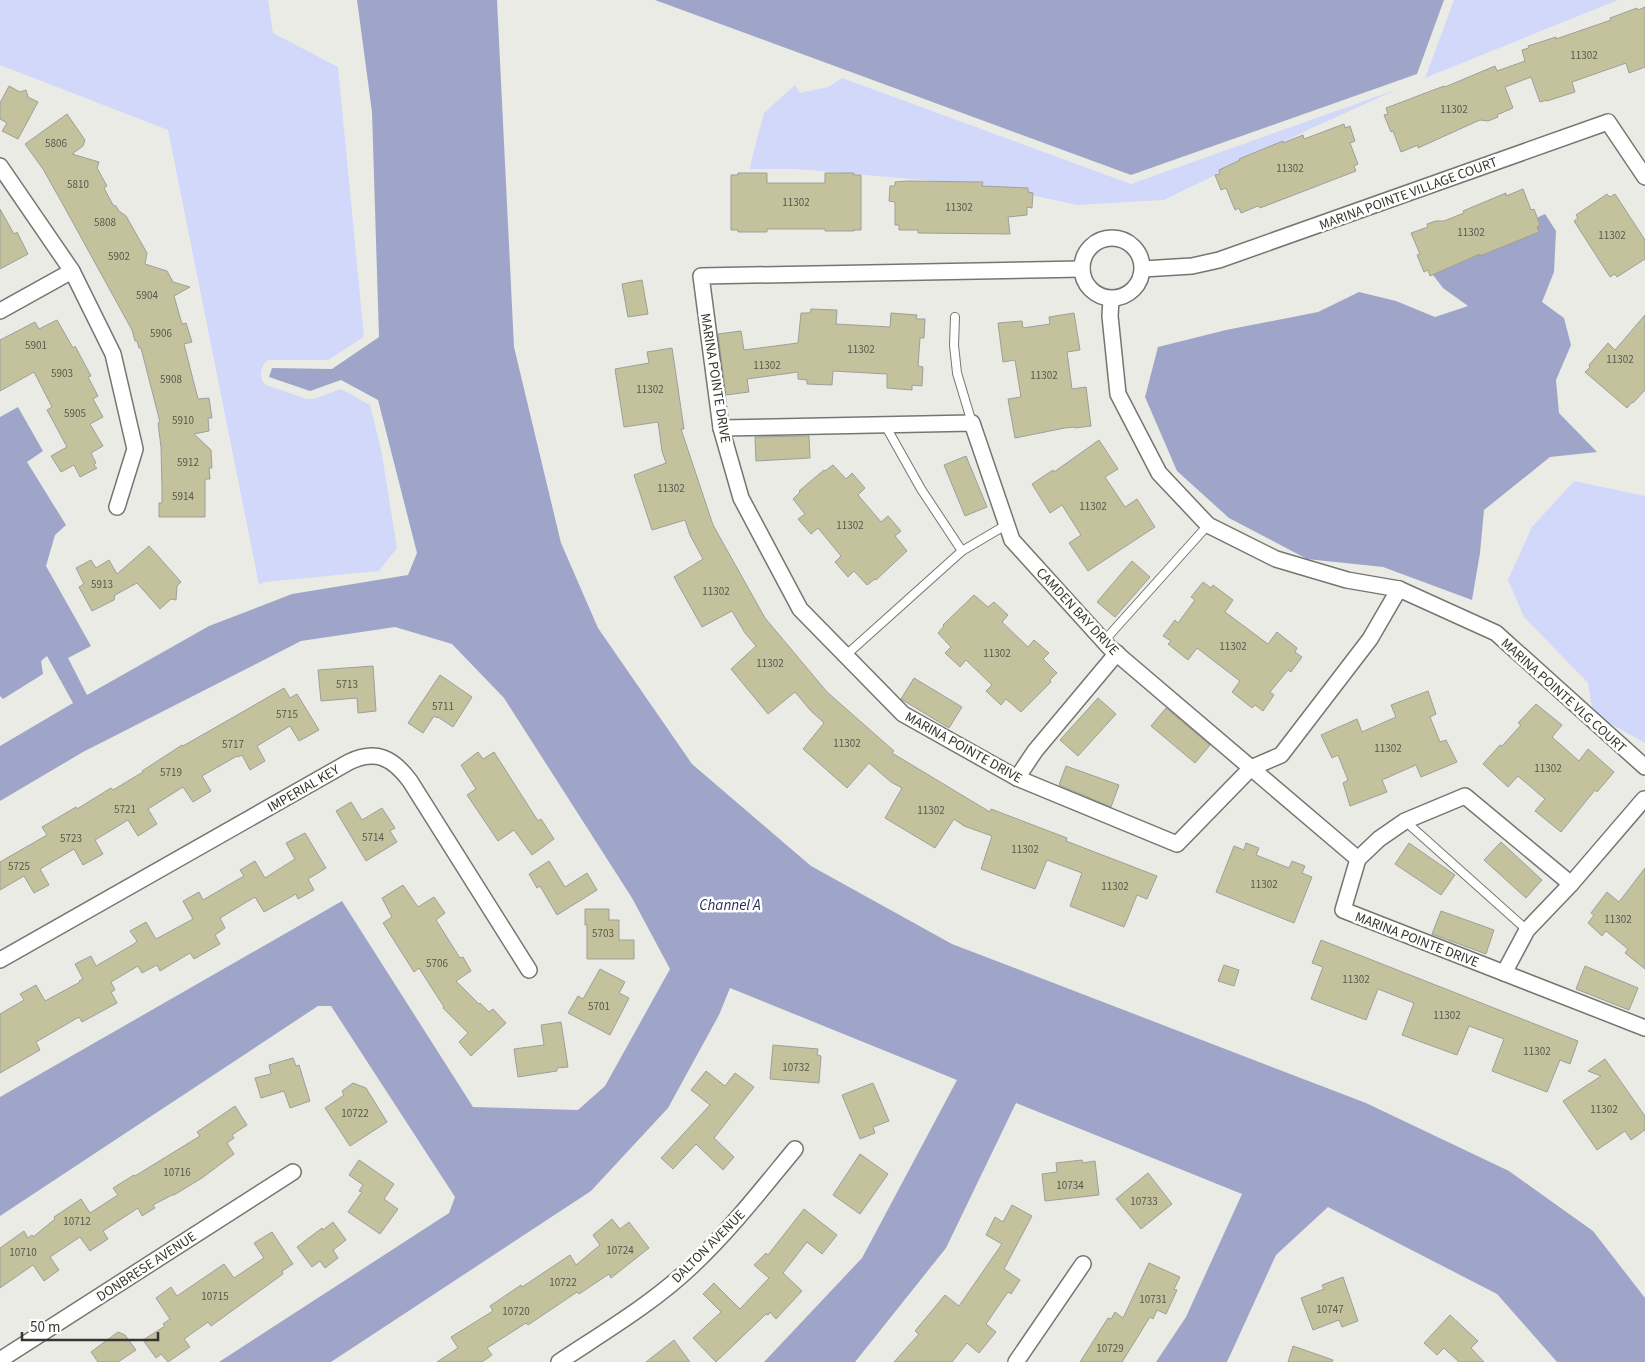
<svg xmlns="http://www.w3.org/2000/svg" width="1645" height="1362" font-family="'Source Sans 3',sans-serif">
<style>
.green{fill:#d2d8fa}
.water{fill:#9fa5c8}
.building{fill:#c3c29c;stroke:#9f9f9b}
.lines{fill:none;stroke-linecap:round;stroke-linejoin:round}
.service-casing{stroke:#767671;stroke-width:10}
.minor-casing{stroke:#767671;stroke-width:18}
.service{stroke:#fff;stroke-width:8}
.minor{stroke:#fff;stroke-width:15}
.labels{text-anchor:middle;stroke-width:5;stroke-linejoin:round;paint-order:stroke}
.number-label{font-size:11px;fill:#58584d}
.street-label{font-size:14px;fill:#353533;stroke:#fffffe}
.water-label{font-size:15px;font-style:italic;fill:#272a58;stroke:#fffffe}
</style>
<rect width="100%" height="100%" fill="#ebebe6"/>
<g class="green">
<path d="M0,0H268L273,33L338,67L364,337L328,360H268C260,366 258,379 266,385L307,399H314L341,389L370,405L381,449L397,548L379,571L265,582L259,585L168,130L0,65Z"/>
<polygon points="1454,0 1618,0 1425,78"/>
<polygon points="842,78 1131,184 1398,89 1312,128 1164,200 1077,205 990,186 797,169 750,169 751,162 764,113 795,85 800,93 828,87"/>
<polygon points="1574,481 1645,496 1645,743 1609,723 1592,707 1588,683 1524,617 1508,580 1532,527"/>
</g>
<g class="water">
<polygon points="357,0 497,0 514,347 561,543 598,628 692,764 811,866 952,944 1366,1103 1509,1171 1593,1231 1645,1298 1645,1362 1557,1362 1497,1294 1328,1207 1276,1255 1227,1362 1156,1362 1186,1317 1242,1194 1016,1103 946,1248 855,1362 764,1362 862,1258 957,1080 730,988 719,1015 668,1108 591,1191 331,1362 219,1362 449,1213 455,1197 331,1006 318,1006 0,1216 0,1097 342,901 473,1107 578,1110 605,1086 670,969 632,898 504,698 452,644 395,627 301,641 83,752 0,801 0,746 73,703 47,656 41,661 43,674 3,699 0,696 0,417 18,407 43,451 27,462 66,525 55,535 46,566 91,646 68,658 87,695 209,626 292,594 408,575 417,553 378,400 341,380 310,391 269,377 272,368 332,369 379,337 372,112"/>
<polygon points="655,0 1444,0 1417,74 1131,175"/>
<polygon points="1545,214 1556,231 1554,272 1542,302 1564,318 1571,345 1556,380 1559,413 1597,452 1550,457 1484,510 1480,553 1472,600 1383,567 1307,559 1229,518 1177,471 1145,397 1158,347 1226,330 1318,312 1359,292 1396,301 1435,317 1468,306 1443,288 1433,275 1447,250 1500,235"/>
</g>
<g class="building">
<polygon points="1645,7 1645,67 1629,73 1626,63 1572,82 1575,92 1547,101 1547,100 1540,102 1531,77 1505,87 1513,108 1497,115 1498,117 1488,121 1480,120 1418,148 1418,145 1401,152 1393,131 1391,132 1384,115 1388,114 1386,108 1444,86 1445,87 1495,66 1497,71 1525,61 1522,50 1529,48 1528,46 1556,37 1556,39 1611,20 1610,18 1637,8 1638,10"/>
<polygon points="9,86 20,92 26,90 28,97 38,102 18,139 2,131 7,123 0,119 0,103"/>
<polygon points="67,114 85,140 83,146 72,154 99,162 97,168 107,186 104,188 113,205 116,206 119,211 126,216 147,253 145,264 167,271 173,282 190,287 174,296 182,324 186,323 192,342 184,344 198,399 209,398 212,418 208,418 209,431 194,434 211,450 212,468 209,468 210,479 205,479 205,517 159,517 159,503 162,503 162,488 161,447 158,423 160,422 141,348 139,348 137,341 135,341 132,330 66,210 43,169 25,144"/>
<polygon points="1344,124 1345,128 1350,126 1355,141 1350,143 1358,164 1354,166 1356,171 1260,208 1258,206 1241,213 1239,208 1235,210 1226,188 1221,190 1215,175 1220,174 1219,170 1240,160 1239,159 1283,141 1283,143 1303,135 1304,139"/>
<polygon points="738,173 767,173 767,183 825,183 825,173 854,173 854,175 861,175 861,230 854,230 854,231 825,231 825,229 767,229 767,232 738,232 738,230 731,230 731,175 738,175"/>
<polygon points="908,181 983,182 982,186 1028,188 1028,192 1033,193 1032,208 1027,207 1027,215 1008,217 1010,234 918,233 918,230 899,230 899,225 895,225 895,202 889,201 890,186 895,186 895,182"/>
<polygon points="1523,189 1531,210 1534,209 1540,225 1537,227 1539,232 1480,256 1480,254 1430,276 1428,270 1424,272 1417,255 1420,254 1411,233 1428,227 1427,224 1436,221 1444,221 1464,213 1463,211 1506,193 1506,196"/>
<polygon points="1607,194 1610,197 1615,194 1645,240 1645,259 1617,277 1615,274 1610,277 1574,221 1578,218 1576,215"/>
<polygon points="0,209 14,234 17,232 28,254 0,269"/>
<polygon points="642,280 648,314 628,317 622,284"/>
<polygon points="811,309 837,310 836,324 890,327 891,313 917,315 916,319 925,319 924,338 920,338 918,366 923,367 922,386 912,385 912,390 887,388 887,374 833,371 832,385 807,384 807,380 798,379 798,372 747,379 749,392 726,395 718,334 741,331 744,350 798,343 801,313 810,313"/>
<polygon points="1074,313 1080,350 1067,352 1072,389 1086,387 1091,426 1075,428 1075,427 1065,428 1015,438 1008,399 1021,397 1015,360 1003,362 998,323 1022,321 1023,328 1050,324 1049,317"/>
<polygon points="1645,315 1645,390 1633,403 1632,402 1627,408 1585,372 1590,367 1589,365 1608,343 1615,350"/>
<polygon points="57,320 73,348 75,346 91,376 88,377 98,396 93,399 103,417 90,424 103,446 91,453 96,463 94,465 97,468 80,477 74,465 61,472 51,456 67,447 47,410 52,407 34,372 0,391 0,340 35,322 39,329"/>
<polygon points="672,348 684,429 681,429 713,525 765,618 827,692 894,751 892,753 990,812 991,809 1067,838 1066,841 1157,876 1147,899 1137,895 1124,927 1070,906 1082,873 1047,860 1035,889 981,869 992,836 964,826 954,819 935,848 885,818 902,788 891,782 869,763 847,788 803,749 824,723 810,710 795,692 768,714 731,669 756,646 745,633 732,611 702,627 674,577 703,559 690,535 685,520 652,530 634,475 666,463 662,451 658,422 624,427 615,369 649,363 647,352"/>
<polygon points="809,436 810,458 756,461 755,437"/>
<polygon points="1099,440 1118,469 1105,477 1125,507 1137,499 1155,527 1088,571 1069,543 1081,535 1062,505 1050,513 1032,484 1053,470 1054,472"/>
<polygon points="966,456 987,507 965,516 944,465"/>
<polygon points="833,465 846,479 852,473 865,488 858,495 881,522 888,516 901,531 895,536 907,551 876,580 875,579 867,585 854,571 848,577 835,562 841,556 818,528 811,534 798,519 805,514 793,499 800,492 799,491 824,470 825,471"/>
<polygon points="149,546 181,582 177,586 176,600 171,599 160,609 137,583 115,595 114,600 92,611 79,587 84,584 76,568 91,560 96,568 109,560 117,574"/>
<polygon points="1132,561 1150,577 1115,617 1097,602"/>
<polygon points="1203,582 1211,588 1213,585 1233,600 1225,612 1268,644 1277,632 1297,648 1295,652 1302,657 1291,672 1288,670 1270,692 1274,695 1263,711 1255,705 1252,708 1232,692 1240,681 1197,648 1188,660 1168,644 1171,641 1163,636 1175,620 1178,623 1195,600 1191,597"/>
<polygon points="974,595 988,607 994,602 1008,615 1002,622 1028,647 1034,640 1049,653 1043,659 1057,673 1050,680 1051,682 1021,712 1006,699 1001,705 986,691 992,685 966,660 960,667 945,653 951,647 938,633 944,626 943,625"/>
<polygon points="373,666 376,711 358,713 357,698 321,701 318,670"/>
<polygon points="440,675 472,697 453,727 438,717 437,718 434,716 423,733 408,723"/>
<polygon points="914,678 962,707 949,728 901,699"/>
<polygon points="284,688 290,698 297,694 319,730 299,741 290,726 257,746 265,761 250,770 242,755 238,757 237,756 202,776 211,791 193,802 183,787 148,809 157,824 138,836 128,820 95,840 103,854 83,865 74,849 40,869 49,885 34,893 24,876 0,890 0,862 47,835 42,827 76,807 77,809 111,788 113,790 143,772 142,771 182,745 183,746 239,714"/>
<polygon points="1428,691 1436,714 1430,717 1440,742 1446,740 1457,762 1421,777 1416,765 1382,780 1387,792 1350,806 1343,783 1348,780 1338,755 1332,758 1321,735 1357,719 1362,732 1396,717 1391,705"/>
<polygon points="1098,698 1116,714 1078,756 1060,740"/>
<polygon points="1536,704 1562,725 1552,737 1579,761 1588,749 1614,772 1597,792 1595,790 1561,832 1535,811 1545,799 1518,776 1508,787 1483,764 1500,745 1502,746 1521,725 1518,723"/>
<polygon points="1166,708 1210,745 1195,763 1151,726"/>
<polygon points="478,752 483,759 494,752 538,821 541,819 554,839 532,855 514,830 498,841 467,795 476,789 461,765"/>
<polygon points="1066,766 1119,785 1111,807 1059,785"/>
<polygon points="351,802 362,820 382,808 395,828 390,831 397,842 366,861 336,811"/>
<polygon points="305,833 326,868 308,879 314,890 298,899 296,894 264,912 255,897 220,918 225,928 215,935 220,944 194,959 190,953 160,971 157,965 142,973 138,966 111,982 115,990 111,992 117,1003 82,1022 79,1017 36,1042 40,1050 0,1073 0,1014 24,1000 20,994 36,985 45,1001 80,982 79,981 83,979 75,964 91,956 96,966 134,944 137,941 130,931 146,922 156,939 193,919 183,901 199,892 203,900 244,876 240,870 255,861 265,878 295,859 286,843"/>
<polygon points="1501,842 1542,880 1526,898 1484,860"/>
<polygon points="1246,843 1259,848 1256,855 1289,868 1292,861 1305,866 1302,873 1312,877 1294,923 1216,892 1234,846 1244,850"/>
<polygon points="1409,843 1455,875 1441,895 1395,864"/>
<polygon points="549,861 565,887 587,873 597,890 557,915 540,886 537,888 529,874"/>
<polygon points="1645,868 1645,969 1625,953 1628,949 1606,931 1602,936 1588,923 1594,915 1591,913 1607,892 1619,902"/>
<polygon points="403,885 418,907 434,897 445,913 436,920 460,958 463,957 471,971 456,981 479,1004 480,1003 489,1012 493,1009 506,1023 471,1056 459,1042 468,1033 443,1008 444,1007 419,968 414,972 383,923 392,917 382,898"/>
<polygon points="585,909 609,909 609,920 619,920 619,940 634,940 634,959 587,959 587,925 585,925"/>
<polygon points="1441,911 1494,930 1486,954 1432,934"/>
<polygon points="1321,940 1578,1041 1570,1064 1560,1060 1547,1092 1492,1071 1504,1039 1469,1026 1457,1055 1402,1035 1414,1003 1378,989 1366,1020 1311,999 1323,967 1312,963"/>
<polygon points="1224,965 1239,970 1234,986 1218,981"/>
<polygon points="1585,966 1638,988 1629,1010 1576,989"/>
<polygon points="600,969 625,982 619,993 629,998 610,1035 568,1013 578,996 583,999"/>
<polygon points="561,1022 568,1067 557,1068 557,1071 518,1077 514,1049 544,1045 541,1025"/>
<polygon points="773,1045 818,1049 817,1055 821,1056 819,1083 770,1079"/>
<polygon points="293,1058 296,1066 299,1065 310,1101 290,1108 284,1091 261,1098 255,1078 271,1074 269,1065"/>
<polygon points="1605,1059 1645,1116 1645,1130 1631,1140 1625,1131 1597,1150 1563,1101 1601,1076 1588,1071"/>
<polygon points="706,1071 725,1086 735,1073 754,1087 714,1138 734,1157 723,1170 696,1144 673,1169 661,1158 710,1105 691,1090"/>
<polygon points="353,1083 366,1088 387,1122 350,1146 325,1108 344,1095 342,1091"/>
<polygon points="873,1083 889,1121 873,1127 875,1133 860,1139 842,1095"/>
<polygon points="235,1106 247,1125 232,1135 234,1138 227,1143 234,1154 202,1178 174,1195 172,1195 153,1205 155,1208 142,1216 138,1208 103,1231 108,1239 90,1251 80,1237 50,1257 59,1270 44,1281 33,1265 0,1288 0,1248 24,1231 28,1238 32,1235 33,1237 55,1219 54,1217 81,1199 90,1213 118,1195 113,1188 134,1175 135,1176 200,1136 197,1132"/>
<polygon points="860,1154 888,1174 860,1214 833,1195"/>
<polygon points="359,1160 394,1184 384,1199 398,1209 380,1234 348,1212 362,1192 359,1191 363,1185 349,1175"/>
<polygon points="1082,1160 1083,1163 1095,1161 1099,1195 1045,1201 1042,1174 1057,1172 1056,1163"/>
<polygon points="1148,1173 1172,1204 1141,1229 1116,1199"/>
<polygon points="1012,1205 1032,1216 1004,1269 1020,1280 1011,1294 1008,1292 986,1324 996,1332 979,1353 967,1343 952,1362 894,1362 919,1334 915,1331 945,1295 959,1306 1002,1244 986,1235 995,1217 1003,1222"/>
<polygon points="804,1209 837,1235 822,1254 807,1242 783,1273 802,1291 776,1319 770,1312 768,1315 766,1314 716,1362 693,1338 721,1312 703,1294 714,1283 740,1309 769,1278 754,1265 766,1253 768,1255"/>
<polygon points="612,1219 620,1229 629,1222 649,1248 611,1278 609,1274 579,1294 577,1292 528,1325 526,1323 487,1348 492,1355 482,1362 437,1362 458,1348 451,1337 493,1311 490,1306 521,1285 522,1287 570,1255 576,1265 600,1245 593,1235"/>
<polygon points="333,1222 346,1240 333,1250 338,1258 325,1268 320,1261 312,1267 297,1247 322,1228 323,1230"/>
<polygon points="272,1232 293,1264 282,1271 283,1274 211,1326 208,1322 184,1339 190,1347 168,1362 161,1354 156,1358 143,1340 165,1326 163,1324 170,1319 156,1298 171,1287 177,1296 224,1264 234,1278 264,1258 254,1243"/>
<polygon points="1149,1263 1180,1277 1174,1289 1177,1290 1166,1314 1157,1310 1153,1319 1150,1317 1122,1362 1080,1362 1108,1318 1111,1319 1115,1312 1123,1318"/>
<polygon points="1343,1277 1358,1321 1342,1327 1339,1320 1313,1330 1301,1298 1324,1289 1322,1285"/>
<polygon points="1450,1315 1478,1341 1471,1348 1484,1362 1459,1362 1444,1348 1437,1355 1424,1343"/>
<polygon points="118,1332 125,1335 136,1350 118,1362 98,1362 91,1352"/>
<polygon points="674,1340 690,1362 646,1362"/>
<polygon points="1293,1346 1333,1360 1332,1362 1288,1362"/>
</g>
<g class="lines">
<g class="service-casing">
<g id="service">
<polyline points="955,317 954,345 957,373 972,423"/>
<polyline points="885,425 921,489 962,551 1006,525"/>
<polyline points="1104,641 1208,525"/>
<polyline points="845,656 962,551"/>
<polyline points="1405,821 1527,930"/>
</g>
</g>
<g class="minor-casing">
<g id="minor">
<polyline points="0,166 72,271 113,354 135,449 117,507"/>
<circle cx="1112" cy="268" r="30"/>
<polyline points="1082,269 701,276 721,428 741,498 800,609 903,714 1017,778 1177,844 1251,768 1281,755 1370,639 1399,589"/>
<polyline points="1143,269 1192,266 1219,260 1608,122 1645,177"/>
<polyline points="1111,299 1110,316 1118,394 1159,473 1208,525 1276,559 1347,580 1399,589 1496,633 1645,767"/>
<polyline points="0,311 72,271"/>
<polyline points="721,428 972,423 1012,540 1109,647 1358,859 1343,910 1645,1028"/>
<polyline points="1017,778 1035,751 1117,653"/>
<polyline points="1358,859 1379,839 1405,821 1465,796 1571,884"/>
<path d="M0,960L349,762C376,749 393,758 410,781L529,970"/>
<polyline points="1504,973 1527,930 1571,884 1644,799"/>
<polyline points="0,1360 293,1172"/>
<path d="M559,1362C604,1332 652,1304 692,1266C730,1230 762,1189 795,1149"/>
<polyline points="1016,1362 1083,1264"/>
</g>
</g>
<use href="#service" class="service"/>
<use href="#minor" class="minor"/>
</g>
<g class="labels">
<g class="number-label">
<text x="1584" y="59">11302</text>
<text x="1454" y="113">11302</text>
<text x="56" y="147">5806</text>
<text x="1290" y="172">11302</text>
<text x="78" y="188">5810</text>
<text x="796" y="206">11302</text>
<text x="959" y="211">11302</text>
<text x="105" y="226">5808</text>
<text x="1471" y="236">11302</text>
<text x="1612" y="239">11302</text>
<text x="119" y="260">5902</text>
<text x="147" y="299">5904</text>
<text x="161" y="337">5906</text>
<text x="36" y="349">5901</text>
<text x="861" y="353">11302</text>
<text x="1620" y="363">11302</text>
<text x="767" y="369">11302</text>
<text x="62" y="377">5903</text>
<text x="1044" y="379">11302</text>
<text x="171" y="383">5908</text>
<text x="650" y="393">11302</text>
<text x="75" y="417">5905</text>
<text x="183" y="424">5910</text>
<text x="188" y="466">5912</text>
<text x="671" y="492">11302</text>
<text x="183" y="500">5914</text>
<text x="1093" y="510">11302</text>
<text x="850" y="529">11302</text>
<text x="102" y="588">5913</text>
<text x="716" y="595">11302</text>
<text x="1233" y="650">11302</text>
<text x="997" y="657">11302</text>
<text x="770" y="667">11302</text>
<text x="347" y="688">5713</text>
<text x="443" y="710">5711</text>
<text x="287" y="718">5715</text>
<text x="847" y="747">11302</text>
<text x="233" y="748">5717</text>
<text x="1388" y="752">11302</text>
<text x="1548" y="772">11302</text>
<text x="171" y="776">5719</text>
<text x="125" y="813">5721</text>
<text x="931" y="814">11302</text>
<text x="373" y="841">5714</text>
<text x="71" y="842">5723</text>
<text x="1025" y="853">11302</text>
<text x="19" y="870">5725</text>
<text x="1264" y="888">11302</text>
<text x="1115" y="890">11302</text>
<text x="1618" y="923">11302</text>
<text x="603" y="937">5703</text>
<text x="437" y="967">5706</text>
<text x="1356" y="983">11302</text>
<text x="599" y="1010">5701</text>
<text x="1447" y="1019">11302</text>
<text x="1537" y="1055">11302</text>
<text x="796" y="1071">10732</text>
<text x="1604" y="1113">11302</text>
<text x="355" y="1117">10722</text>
<text x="177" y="1176">10716</text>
<text x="1070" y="1189">10734</text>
<text x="1144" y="1205">10733</text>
<text x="77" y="1225">10712</text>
<text x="620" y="1254">10724</text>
<text x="23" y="1256">10710</text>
<text x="563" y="1286">10722</text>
<text x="215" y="1300">10715</text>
<text x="1153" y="1303">10731</text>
<text x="1330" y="1313">10747</text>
<text x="516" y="1315">10720</text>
<text x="1110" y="1352">10729</text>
</g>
<g class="street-label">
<text transform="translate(1408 193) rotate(-20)" y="5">MARINA POINTE VILLAGE COURT</text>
<text transform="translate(716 378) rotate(81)" y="5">MARINA POINTE DRIVE</text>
<text transform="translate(1078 611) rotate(47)" y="5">CAMDEN BAY DRIVE</text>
<text transform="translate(1564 695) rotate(42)" y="5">MARINA POINTE VLG COURT</text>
<text transform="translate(964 747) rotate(29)" y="5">MARINA POINTE DRIVE</text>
<text transform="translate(303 788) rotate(-30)" y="5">IMPERIAL KEY</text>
<text transform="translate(1417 939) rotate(21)" y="5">MARINA POINTE DRIVE</text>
<text transform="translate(708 1246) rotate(-45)" y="5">DALTON AVENUE</text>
<text transform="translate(146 1266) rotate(-33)" y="5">DONBRESE AVENUE</text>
</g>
<g class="water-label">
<text x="730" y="910">Channel A</text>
</g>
</g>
<path d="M22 1332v8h136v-8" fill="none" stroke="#353533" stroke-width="2.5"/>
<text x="30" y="1332" font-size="15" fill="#353533" stroke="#fffffe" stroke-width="4" paint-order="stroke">50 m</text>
</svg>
